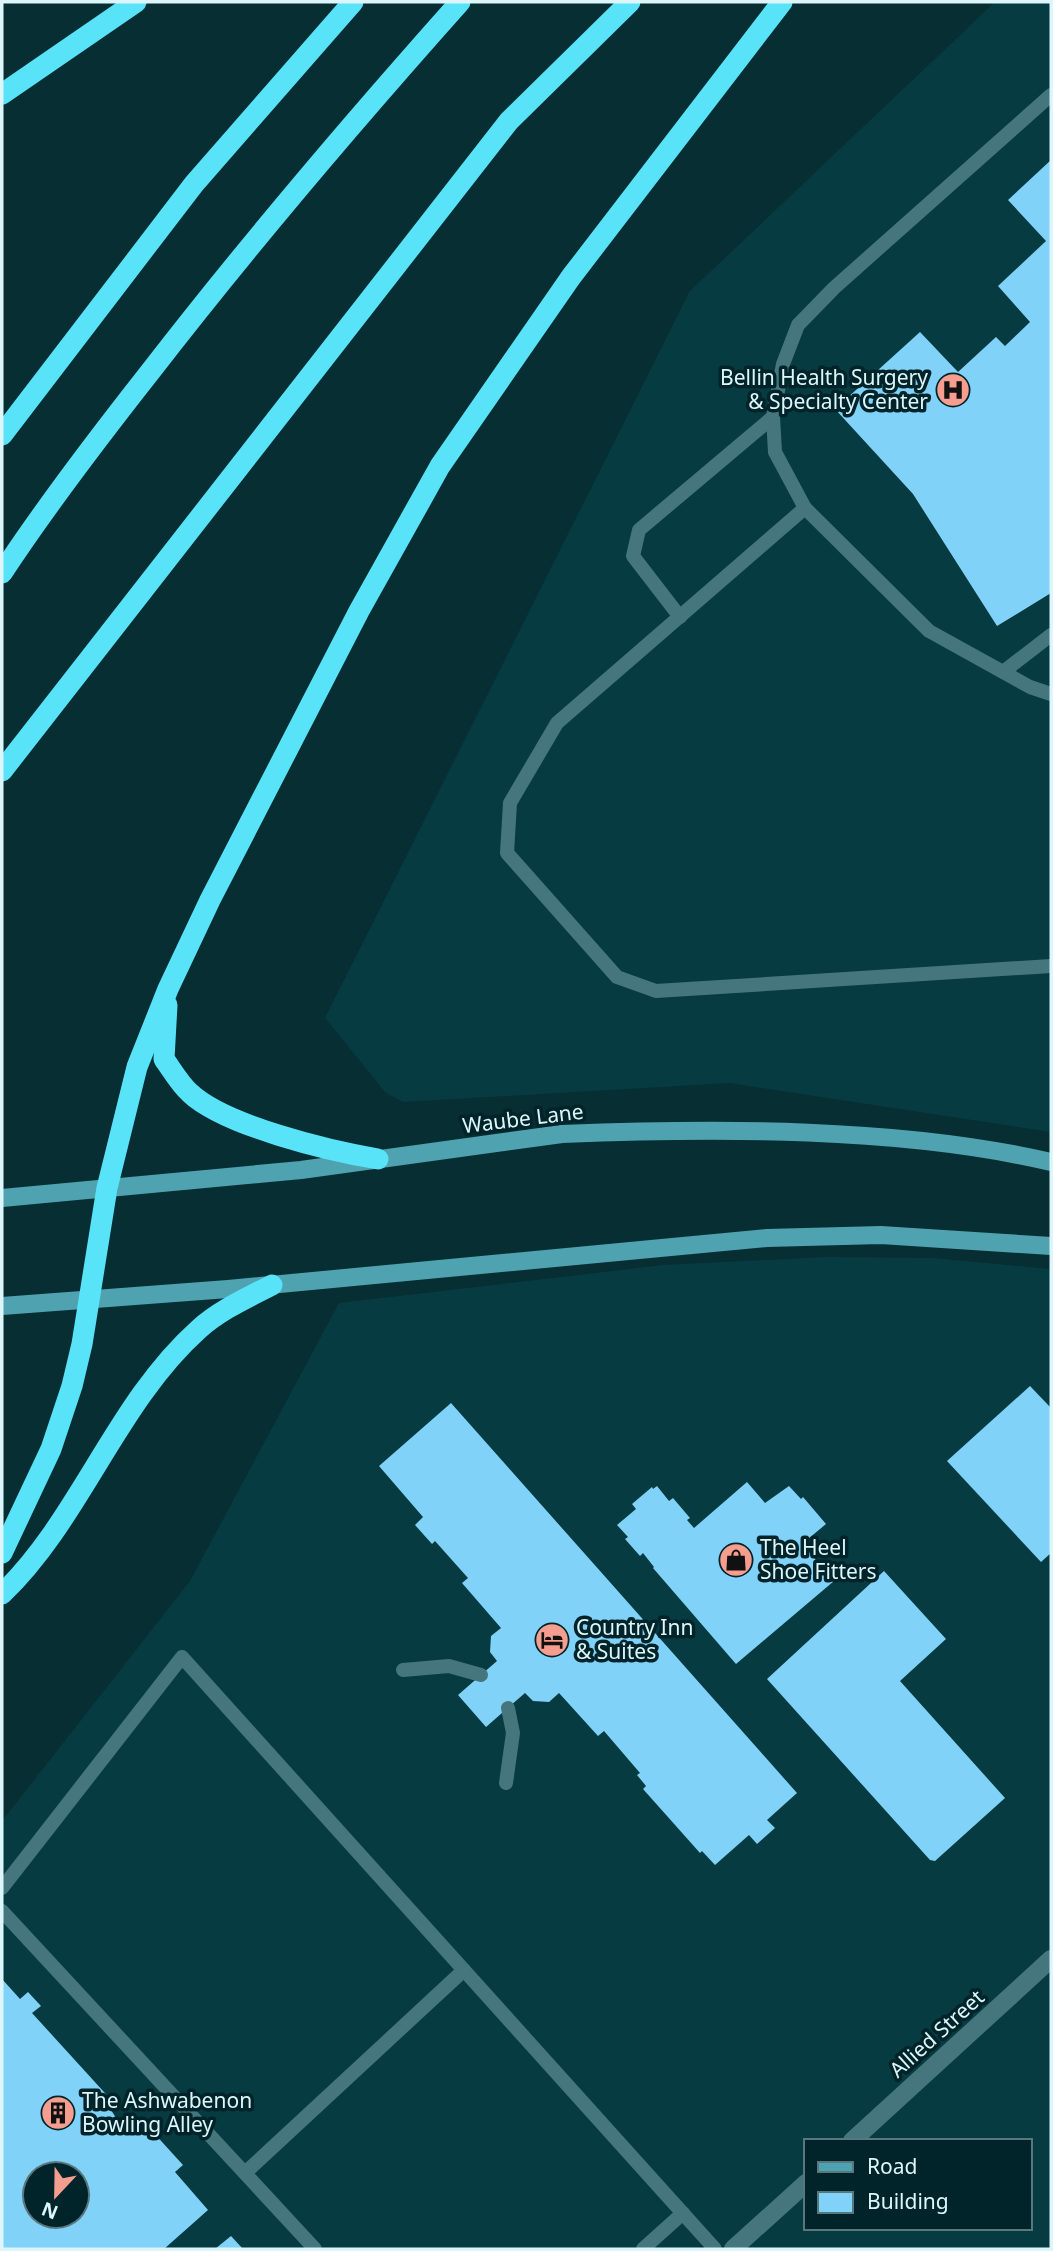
<svg xmlns="http://www.w3.org/2000/svg" width="1053" height="2251" font-family="'Noto Sans',sans-serif">
<style>
.built{fill:#073b42;fill-rule:evenodd}
.building{fill:#80d2f9;fill-rule:evenodd}
.lines{fill:none;stroke-linecap:round;stroke-linejoin:round}
.lane{stroke:#45767e;stroke-width:14}
.street{stroke:#45767e;stroke-width:18}
.secondary{stroke:#4fa2af;stroke-width:18}
.highway{stroke:#58e3f8;stroke-width:21}
.labels{text-anchor:middle;stroke-width:7;stroke-linejoin:round;paint-order:stroke}
.poi-label{font-size:21px;fill:#ddf6fb;stroke:#002429;text-anchor:start}
.street-label{font-size:21px;fill:#ddf6fb;stroke:#002429}
</style>
<rect width="100%" height="100%" fill="#062e33"/>
<g class="built">
<polygon points="995,2 1051,2 1051,1132 729,1083 403,1102 386,1093 325,1018 690,291"/>
<path d="M827,1257L932,1258L1051,1269V2249H725L712,2235L697,2249H2V1821L190,1581L339,1303L663,1265ZM806,2141H1030V2228H806ZM35,2174H77V2216H35Z"/>
</g>
<g class="building">
<polygon points="1051,160 1051,593 997,626 913,494 835,409 920,332 958,372 996,337 1005,346 1030,322 998,286 1046,241 1008,200"/>
<polygon points="1030,1386 1051,1408 1051,1553 1041,1562 947,1461"/>
<polygon points="451,1403 797,1793 767,1820 775,1828 757,1844 749,1835 715,1865 702,1851 700,1853 643,1789 646,1786 637,1775 640,1773 604,1731 598,1736 559,1693 549,1702 533,1701 525,1693 486,1727 458,1695 497,1661 490,1652 491,1636 501,1628 462,1583 468,1578 435,1541 432,1544 415,1525 423,1517 379,1466"/>
<polygon points="747,1482 765,1503 789,1486 801,1499 803,1497 826,1524 802,1544 834,1581 736,1664 653,1568 654,1567 643,1553 640,1556 625,1539 628,1537 617,1525 636,1509 632,1504 652,1487 653,1489 657,1486 669,1501 673,1498 690,1518 687,1520 694,1528"/>
<polygon points="884,1571 946,1639 900,1681 1005,1798 935,1861 930,1860 767,1679"/>
<path d="M2,1979L20,1999L28,1992L41,2006L32,2013L114,2103L109,2107L122,2127H134L142,2120L183,2165L175,2172L208,2210L164,2249H2ZM35,2174H77V2216H35Z"/>
<polygon points="231,2236 243,2249 215,2249"/>
</g>
<g class="lines">
<g class="lane">
<polyline points="1051,95 834,288 798,325 783,364 773,417 775,452 805,508 929,631 1030,687 1051,694"/>
<polyline points="805,508 557,723 510,803 507,853 617,977 656,991 1051,966"/>
<polyline points="680,617 633,556 639,530 773,417"/>
<polyline points="1003,672 1051,635"/>
<polyline points="403,1670 449,1666 481,1675"/>
<polyline points="506,1783 513,1733 508,1708"/>
<polyline points="2,1888 182,1657 715,2249"/>
<polyline points="2,1911 315,2249"/>
<polyline points="245,2173 464,1970"/>
<polyline points="643,2249 683,2213"/>
</g>
<g class="street">
<polyline points="852,2141 1051,1959"/>
<polyline points="733,2249 806,2183"/>
</g>
<g class="secondary">
<path d="M2,1198L301,1170L562,1134C716,1128 901,1127 1051,1162"/>
<polyline points="2,1306 228,1289 767,1238 881,1235 1051,1246"/>
</g>
<g class="highway">
<polyline points="2,94 136,2"/>
<polyline points="2,435 194,184 353,2"/>
<path d="M2,573C48,503 98,438 150,372C249,244 353,122 460,2"/>
<polyline points="2,771 509,121 630,2"/>
<path d="M167,1005L164,1059C172,1070 180,1084 190,1093C225,1126 330,1151 378,1159"/>
<polyline points="2,1553 51,1449 72,1386 82,1344 107,1188 137,1067 168,989 210,900 359,611 440,466 571,277 782,2"/>
<path d="M2,1594C81,1518 116,1403 199,1329C220,1310 247,1298 272,1285"/>
</g>
</g>
<defs>
<g id="hospital-disc" transform="scale(1.75)"><circle r="9.5" fill="#f59d8f" stroke="#002429"/><path d="M-5-5h3v3.5h4V-5h3V5h-3V1.5h-4V5h-3Z" fill="#111"/></g>
<g id="shop-disc" transform="scale(1.75)"><circle r="9.5" fill="#f59d8f" stroke="#002429"/><path d="M-5-2.5h2.3a2.7 3.5 0 0 1 5.4 0H5L5.5 6h-11ZM-1.5-2.5h3a1.5 2.3 0 0 0-3 0Z" fill="#111"/></g>
<g id="hotel-disc" transform="scale(1.75)"><circle r="9.5" fill="#f59d8f" stroke="#002429"/><path d="M-6-4.5h1.5V1H6V5H4.5V3h-9V5H-6ZM-4 0a1.8 1.8 0 1 1 3.6 0ZM.5 0V-2.5h3Q6-2.5 6 0Z" fill="#111"/></g>
<g id="building-disc" transform="scale(1.75)"><circle r="9.5" fill="#f59d8f" stroke="#002429"/><path d="M-4-6H4V6H1V3H-1V6H-4ZM-2.5-4.3h1.7v1.8h-1.7ZM.8-4.3h1.7v1.8H.8ZM-2.5-1h1.7V.8h-1.7ZM.8-1h1.7V.8H.8Z" fill="#111"/></g>
</defs>
<g fill-rule="evenodd">
<use href="#hospital-disc" x="953" y="390"/>
<use href="#shop-disc" x="736" y="1560"/>
<use href="#hotel-disc" x="552" y="1640"/>
<use href="#building-disc" x="58" y="2113"/>
</g>
<g class="labels">
<g class="poi-label">
<text x="928" y="385" text-anchor="end">Bellin Health Surgery<tspan x="928" dy="24">&amp; Specialty Center</tspan></text>
<text x="760" y="1555">The Heel<tspan x="760" dy="24">Shoe Fitters</tspan></text>
<text x="576" y="1635">Country Inn<tspan x="576" dy="24">&amp; Suites</tspan></text>
<text x="82" y="2108">The Ashwabenon<tspan x="82" dy="24">Bowling Alley</tspan></text>
</g>
<g class="street-label">
<text transform="translate(523 1119) rotate(-7)" y="7">Waube Lane</text>
<text transform="translate(937 2034) rotate(-42)" y="7">Allied Street</text>
</g>
</g>
<rect width="1053" height="2251" fill="none" stroke="#ddf6fb" stroke-width="7"/>
<rect x="804" y="2139" width="228" height="91" fill="#002429" stroke="#58787d" stroke-width="2"/>
<rect x="818" y="2162" width="35" height="10" fill="#4fa2af" stroke="#58787d" stroke-width="2"/>
<text x="867" y="2174" font-size="21" fill="#ddf6fb">Road</text>
<rect x="818" y="2192" width="35" height="21" fill="#80d2f9" stroke="#58787d" stroke-width="2"/>
<text x="867" y="2209" font-size="21" fill="#ddf6fb">Building</text>
<g transform="translate(56 2195) rotate(202)"><circle r="33" fill="#002429" stroke="#58787d" stroke-width="2"/>
<path d="M0-5L12 26L0 18L-12 26Z" fill="#f59d8f"/>
<text y="-10" font-size="19" font-weight="bold" text-anchor="middle" fill="#ddf6fb">N</text>
</g>
</svg>
